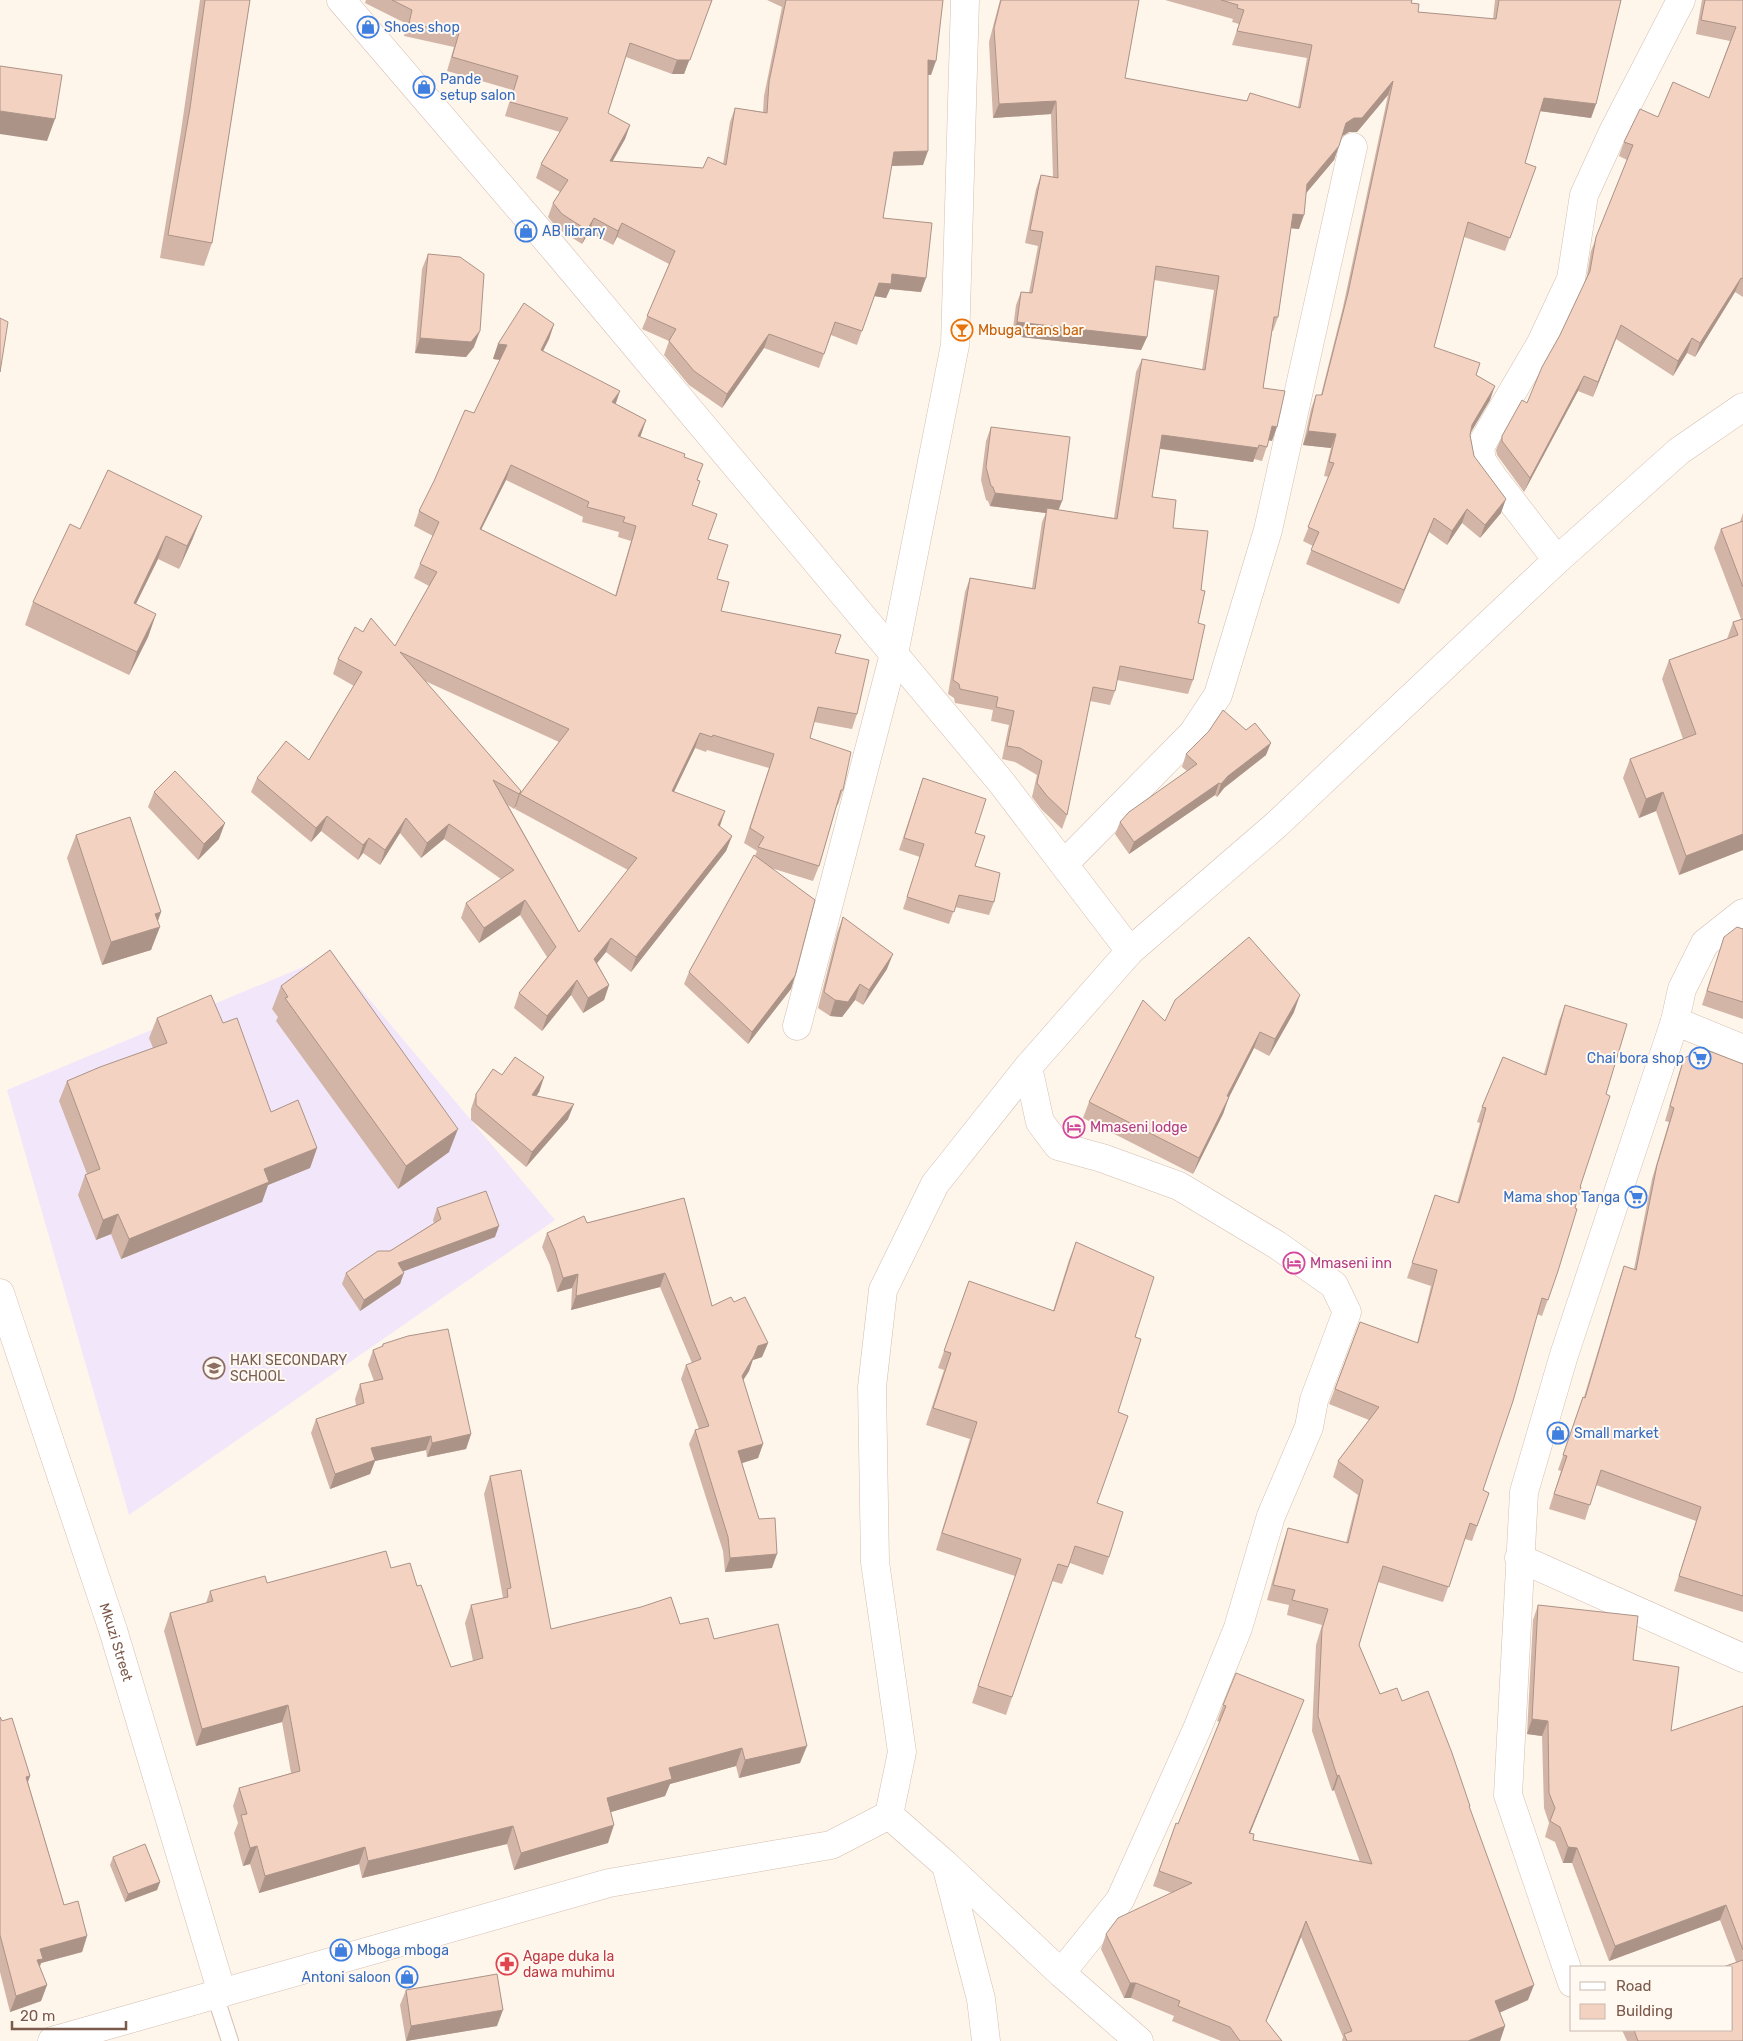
<svg xmlns="http://www.w3.org/2000/svg" width="1743" height="2041" font-family="Rubik,sans-serif">
<style>
.education{fill:#f2e7fa}
.lines{fill:none;stroke-linecap:round;stroke-linejoin:round}
.service-casing{stroke:#d4beb1;stroke-width:18}
.minor-casing{stroke:#d4beb1;stroke-width:29}
.service{stroke:#fff;stroke-width:16}
.minor{stroke:#fff;stroke-width:28}
.wall{fill:#d2b5a6;fill-rule:evenodd}
.shaded-wall{fill:#ab9387}
.building{fill:#f4d2c1;stroke:#ab9387;fill-rule:evenodd}
.labels{text-anchor:middle;stroke-width:4;stroke-linejoin:round;paint-order:stroke}
.shop-label{font-size:14px;fill:#366cbe;stroke:#fff9f2;text-anchor:start}
.food-label{font-size:14px;fill:#c56008;stroke:#fff9f2;text-anchor:start}
.hotel-label{font-size:14px;fill:#b23c85;stroke:#fff9f2;text-anchor:start}
.education-label{font-size:14px;fill:#785e54;stroke:#fff9f2;text-anchor:start}
.street-label{font-size:14px;fill:#7b594b;stroke:#fff9f2}
.health-label{font-size:14px;fill:#be3a42;stroke:#fff9f2;text-anchor:start}
</style>
<rect width="100%" height="100%" fill="#fef5eb"/>
<polygon class="education" points="332,955 555,1220 129,1515 7,1090"/>
<g class="lines">
<g class="service-casing">
<polyline id="service" points="215,1995 230,2041"/>
</g>
<g class="minor-casing">
<g id="minor">
<polyline points="341,0 557,252 1001,782 1130,951"/>
<polyline points="1557,560 1493,477 1482,461 1480,447 1541,343 1571,279 1584,195 1612,134 1681,0"/>
<polyline points="1064,864 1193,733 1218,695 1268,530 1353,147"/>
<polyline points="1675,1021 1743,1049"/>
<polyline points="797,1026 894,654 955,345 965,0"/>
<polyline points="1028,1067 1040,1122 1058,1146 1102,1158 1179,1186 1277,1245 1334,1285 1347,1312 1314,1400 1309,1427 1271,1516 1238,1628 1197,1729 1120,1900 1061,1973"/>
<path id="s1" d="M0,1293L113,1630L222,1993"/>
<polyline points="1519,1558 1743,1658"/>
<polyline points="889,1815 946,1865 981,1999 986,2041"/>
<polyline points="946,1865 1061,1973 1139,2041"/>
<polyline points="1572,1983 1508,1795 1524,1492 1564,1355 1675,1021 1682,989 1705,943 1743,913"/>
<polyline points="52,2041 609,1883 831,1845 889,1815 902,1752 875,1562 872,1387 883,1290 935,1184 1028,1067 1130,951 1276,825 1557,560 1679,451 1743,407"/>
</g>
</g>
<use href="#service" class="service"/>
<use href="#minor" class="minor"/>
</g>
<g class="wall">
<polygon points="200,0 250,0 212,243 204,266 160,258 181,131"/>
<polygon points="366,0 712,0 684,74 672,74 626,57 608,113 630,125 625,139 612,161 703,168 723,164 730,122 735,108 763,112 764,96 782,7 767,0 943,0 931,75 928,75 923,165 891,166 883,218 921,292 890,289 886,298 874,296 857,345 831,335 819,368 764,348 722,408 689,385 664,355 669,341 642,329 669,264 617,237 613,245 589,232 582,244 557,228 548,217 553,203 560,192 536,178 541,164 560,132 505,116 513,90 447,71 454,47 404,36 407,24 365,3"/>
<polygon points="1000,0 1139,0 1125,78 1247,101 1298,107 1307,58 1232,45 1239,24 1232,22 1233,19 1165,0 1412,0 1411,3 1418,12 1493,19 1495,0 1621,0 1596,104 1591,118 1540,111 1525,163 1536,167 1505,251 1464,237 1434,347 1476,375 1490,400 1470,433 1470,435 1474,456 1501,513 1480,538 1462,523 1447,545 1429,532 1399,604 1306,564 1313,546 1303,541 1329,477 1324,476 1331,448 1303,445 1311,409 1316,395 1321,395 1343,307 1388,95 1357,132 1349,132 1342,136 1334,160 1306,193 1299,229 1291,228 1278,317 1273,331 1272,331 1263,388 1272,441 1269,440 1262,461 1254,459 1253,462 1160,449 1152,497 1173,528 1198,623 1193,680 1188,694 1117,680 1115,691 1110,705 1090,701 1067,815 1062,829 1042,810 1032,797 1037,775 1015,762 1002,759 1009,725 991,721 993,710 955,703 954,698 948,694 965,592 970,578 1032,588 1042,522 1046,513 990,506 988,501 986,500 981,480 986,441 991,427 1062,501 1058,510 1114,518 1136,372 1142,359 1202,370 1214,290 1154,280 1147,337 1141,350 1012,336 1016,305 1021,292 1029,293 1038,246 1025,243 1036,189 1041,175 1053,177 1051,114 993,118 989,42"/>
<polygon points="1702,0 1743,0 1743,297 1735,292 1695,357 1687,353 1673,376 1616,339 1593,397 1578,391 1524,492 1497,455 1496,450 1502,436 1527,403 1560,335 1586,281 1591,251 1627,160 1619,156 1624,142 1658,117 1709,98 1730,41 1696,34"/>
<polygon points="428,254 474,347 466,357 415,353 422,269"/>
<path d="M554,324L549,339L543,351L616,404L646,420L640,437L684,457L697,480L692,505L708,539L717,579L721,611L835,653L857,714L852,729L814,722L810,738L843,790L838,805H837L819,866L813,881L771,868L795,976L791,989L748,1044L684,984L689,972L755,856L757,851L744,843L769,768L707,750L706,752L695,748L674,792L732,836L726,851L631,972L606,952L597,963L609,985L604,1000L583,1013L571,995L542,1031L514,1008L519,993L547,957L520,915L479,943L461,918L466,903L501,879L444,839L421,858L400,833L380,865L363,853L358,860L321,831L311,842L251,792L257,778L309,760L354,686L333,674L338,659L363,632L395,646L429,586L414,578L420,564L433,536L414,526L419,511L474,413L500,360L493,359L498,344ZM506,480L583,517L582,522L619,532L618,537L631,541L615,596L481,529ZM425,681L559,742L520,794L515,809L628,870L579,932L508,805L514,809L516,806L521,791Z"/>
<polygon points="1743,513 1743,850 1679,875 1656,811 1639,818 1623,778 1630,759 1683,739 1662,679 1669,660 1727,639 1733,622 1741,619 1714,548 1721,529 1740,522"/>
<polygon points="80,529 193,538 179,569 158,559 136,604 156,614 148,637 129,675 25,625 33,602"/>
<polygon points="1186,754 1266,755 1224,788 1217,797 1215,795 1129,854 1115,834 1120,822 1187,771 1182,767"/>
<polygon points="923,778 975,833 975,866 994,902 989,915 955,907 949,924 903,909 920,857 899,850"/>
<polygon points="154,792 219,839 198,860 148,807"/>
<polygon points="76,835 161,912 158,921 151,950 102,965 67,858"/>
<polygon points="843,917 887,969 863,1005 855,1000 842,1017 830,1016 818,1008 837,933"/>
<polygon points="1743,929 1743,1019 1702,1005 1724,937"/>
<polygon points="281,986 449,1152 398,1189 276,1021 278,1017 272,1009"/>
<polygon points="1565,1005 1606,1094 1580,1187 1558,1271 1542,1316 1537,1314 1483,1490 1489,1493 1472,1541 1465,1539 1443,1602 1378,1582 1359,1645 1380,1694 1402,1701 1470,1806 1469,1808 1528,2000 1500,2012 1505,2026 1500,2041 1342,2041 1343,2037 1301,1937 1266,2022 1282,2041 1221,2041 1172,2021 1174,2016 1131,1998 1124,1998 1101,1949 1106,1934 1172,1893 1153,1886 1176,1823 1178,1824 1220,1722 1217,1721 1223,1705 1298,1715 1250,1833 1253,1840 1360,1862 1334,1790 1332,1791 1312,1731 1316,1645 1322,1625 1287,1615 1289,1605 1267,1600 1283,1543 1288,1528 1346,1543 1358,1495 1333,1477 1338,1461 1369,1420 1329,1404 1360,1322 1417,1343 1431,1286 1407,1278 1435,1195 1457,1203 1480,1123 1477,1122 1482,1107 1544,1074 1559,1021"/>
<polygon points="1294,1012 1269,1056 1254,1048 1229,1097 1223,1114 1193,1174 1083,1118 1089,1102 1165,1021"/>
<polygon points="157,1018 223,1023 271,1112 317,1148 310,1168 268,1185 262,1202 121,1259 111,1234 96,1240 78,1195 85,1175 87,1174 59,1101 67,1081 153,1048 149,1038"/>
<polygon points="1684,1058 1743,1064 1743,1612 1674,1591 1696,1521 1596,1485 1585,1520 1549,1509 1561,1471 1558,1470 1583,1397 1584,1397 1619,1281 1624,1266 1634,1269 1652,1179 1669,1122 1665,1121 1679,1073"/>
<polygon points="502,1075 544,1077 539,1092 536,1096 568,1119 526,1167 471,1120 471,1109 476,1094"/>
<polygon points="684,1198 712,1306 768,1343 762,1357 753,1360 749,1371 743,1380 763,1444 758,1458 742,1463 772,1568 725,1572 723,1551 689,1444 695,1430 699,1429 681,1379 686,1365 692,1363 660,1287 571,1310 572,1288 557,1292 550,1265 542,1247 547,1233"/>
<polygon points="437,1208 495,1237 403,1271 400,1284 360,1311 342,1284 346,1273 390,1251 434,1223 433,1220"/>
<polygon points="1076,1242 1135,1337 1097,1503 1109,1557 1103,1575 1070,1563 1062,1584 1052,1581 1006,1715 972,1703 1015,1576 936,1550 970,1439 926,1425 944,1370 938,1368 969,1281 1053,1311 1069,1260"/>
<polygon points="383,1344 471,1434 466,1449 427,1457 426,1450 375,1461 370,1474 330,1489 311,1433 316,1419 356,1405 355,1399 360,1384 374,1381 368,1365 373,1350 382,1347"/>
<polygon points="490,1476 551,1629 680,1624 714,1639 800,1763 739,1778 736,1766 670,1784 665,1796 611,1812 608,1843 514,1870 507,1844 362,1878 359,1864 259,1893 250,1864 243,1866 234,1833 238,1823 233,1806 239,1788 291,1773 282,1722 196,1746 164,1631 170,1613 206,1603 210,1591 267,1583 391,1568 417,1586 451,1667 473,1661 465,1623 471,1605 503,1598 484,1494"/>
<polygon points="1538,1605 1633,1660 1671,1731 1743,1706 1743,2041 1627,2041 1622,2030 1732,2030 1736,1962 1720,1920 1609,1961 1572,1863 1563,1863 1555,1842 1545,1837 1549,1823 1544,1808 1542,1736 1527,1734 1533,1620"/>
<polygon points="0,1717 30,1776 28,1782 64,1905 87,1936 82,1952 41,1963 40,1967 47,1985 41,2001 10,2012 0,1972"/>
<polygon points="113,1857 160,1882 157,1890 125,1902 110,1865"/>
<polygon points="406,1990 497,2026 406,2041 400,2005"/>
</g>
<g class="shaded-wall">
<polygon points="712,0 684,74 672,74 677,60"/>
<polygon points="928,60 936,61 931,75 923,74"/>
<polygon points="1393,81 1388,95 1357,132 1349,132 1341,137 1346,123 1354,118"/>
<polygon points="1544,98 1596,104 1591,118 1539,111"/>
<polygon points="1056,101 1051,114 993,118 999,104"/>
<polygon points="0,111 55,119 47,141 0,134"/>
<polygon points="630,125 625,139 605,175 610,161"/>
<polygon points="1339,146 1334,160 1302,198 1307,184"/>
<polygon points="928,151 923,165 889,166 894,152"/>
<polygon points="1293,214 1304,215 1299,229 1288,228"/>
<polygon points="594,218 589,232 582,244 587,230"/>
<polygon points="622,223 617,237 613,245 618,231"/>
<polygon points="892,274 926,278 921,292 890,289 886,298 874,296 879,283"/>
<polygon points="1741,278 1735,292 1695,357 1700,343"/>
<polygon points="1017,322 1147,337 1141,350 1012,336"/>
<polygon points="554,324 549,339 536,365 541,350"/>
<polygon points="1621,325 1616,339 1593,397 1598,382"/>
<polygon points="480,331 474,347 466,357 415,353 420,338"/>
<polygon points="769,334 764,348 722,408 727,394"/>
<polygon points="1692,338 1687,353 1673,376 1678,361"/>
<polygon points="498,344 507,345 502,360 493,359"/>
<polygon points="1584,376 1578,391 1524,492 1530,478"/>
<polygon points="1495,386 1490,400 1467,439 1472,425"/>
<polygon points="620,391 615,406 612,402"/>
<polygon points="646,420 641,435 632,451 638,436"/>
<polygon points="1272,426 1277,427 1272,441 1267,440"/>
<polygon points="1308,431 1336,434 1331,448 1303,445"/>
<polygon points="1162,435 1258,448 1253,462 1157,448"/>
<polygon points="511,465 506,480 474,544 480,529"/>
<polygon points="995,493 1062,501 1057,514 1047,508 1046,513 990,506"/>
<polygon points="1506,499 1501,513 1480,538 1485,525"/>
<polygon points="1467,509 1462,523 1447,545 1452,531"/>
<polygon points="202,516 193,538 179,569 187,546"/>
<polygon points="1434,518 1429,532 1399,604 1404,590"/>
<polygon points="166,536 158,559 125,626 134,603"/>
<polygon points="156,614 148,637 129,675 137,652"/>
<polygon points="700,733 695,748 667,806 672,791"/>
<polygon points="1271,743 1266,755 1224,788 1217,797 1221,784 1228,776"/>
<polygon points="1219,783 1215,795 1129,854 1134,842"/>
<polygon points="521,791 516,806 514,809 519,794"/>
<polygon points="1663,792 1656,811 1639,818 1646,799"/>
<polygon points="725,811 720,826 712,840 718,825"/>
<polygon points="327,816 321,831 311,842 316,828"/>
<polygon points="406,818 400,833 380,865 385,850"/>
<polygon points="225,823 219,839 198,860 204,844"/>
<polygon points="449,824 444,839 421,858 427,843"/>
<polygon points="1743,834 1743,850 1679,875 1686,856"/>
<polygon points="732,836 726,851 631,972 636,957"/>
<polygon points="369,838 363,853 358,860 363,845"/>
<polygon points="525,900 520,915 479,943 484,928"/>
<polygon points="161,912 155,928 160,927 151,950 102,965 111,942 155,914"/>
<polygon points="611,938 606,952 589,973 594,959"/>
<polygon points="893,954 887,969 863,1005 869,990"/>
<polygon points="795,976 791,989 748,1044 752,1032"/>
<polygon points="577,980 571,995 542,1031 547,1016"/>
<polygon points="860,984 855,1000 842,1017 830,1016 835,1000"/>
<polygon points="609,985 604,1000 583,1013 588,998"/>
<polygon points="1300,995 1294,1012 1269,1056 1275,1039"/>
<polygon points="1260,1032 1254,1048 1221,1113 1227,1096"/>
<polygon points="544,1077 539,1092 527,1110 532,1095"/>
<polygon points="1229,1097 1223,1114 1193,1174 1199,1158"/>
<polygon points="574,1104 568,1119 526,1167 532,1152"/>
<polygon points="458,1129 449,1152 398,1189 406,1166"/>
<polygon points="317,1148 310,1168 268,1185 262,1202 121,1259 129,1239 264,1169"/>
<polygon points="118,1214 111,1234 96,1240 103,1220"/>
<polygon points="499,1226 495,1237 394,1275 398,1263"/>
<polygon points="404,1273 400,1284 360,1311 364,1300"/>
<polygon points="665,1273 660,1287 571,1310 576,1296"/>
<polygon points="578,1274 572,1288 557,1292 563,1278"/>
<polygon points="768,1343 762,1357 753,1360 758,1346"/>
<polygon points="754,1356 749,1371 737,1390 742,1376"/>
<polygon points="471,1434 466,1449 427,1457 432,1443"/>
<polygon points="431,1436 426,1450 375,1461 370,1474 330,1489 335,1474 371,1448"/>
<polygon points="763,1444 758,1458 733,1466 738,1451"/>
<polygon points="777,1554 772,1568 725,1572 730,1558"/>
<polygon points="1304,1700 1298,1715 1244,1848 1249,1833"/>
<polygon points="288,1705 282,1722 196,1746 202,1729"/>
<polygon points="1532,1719 1548,1721 1542,1736 1527,1734"/>
<polygon points="807,1746 800,1763 739,1778 745,1760"/>
<polygon points="742,1748 736,1766 670,1784 665,1796 601,1815 607,1798 669,1768"/>
<polygon points="1339,1775 1334,1790 1332,1791 1337,1776"/>
<polygon points="30,1776 24,1792 26,1777"/>
<polygon points="614,1825 608,1843 514,1870 521,1853"/>
<polygon points="513,1826 507,1844 362,1878 368,1861"/>
<polygon points="257,1846 250,1864 243,1866 250,1848"/>
<polygon points="365,1847 359,1864 259,1893 265,1876"/>
<polygon points="1568,1847 1577,1848 1572,1863 1563,1863"/>
<polygon points="160,1882 157,1890 125,1902 128,1894"/>
<polygon points="1726,1905 1720,1920 1609,1961 1615,1946"/>
<polygon points="1306,1921 1301,1937 1260,2036"/>
<polygon points="87,1936 82,1952 41,1963 37,1974 31,1976 40,1949"/>
<polygon points="1130,1983 1136,1983 1131,1998 1124,1998"/>
<polygon points="47,1985 41,2001 10,2012 16,1996"/>
<polygon points="1534,1985 1528,2000 1490,2017 1495,2001"/>
<polygon points="503,2010 497,2026 406,2041 411,2026"/>
<polygon points="1505,2026 1500,2041 1468,2041"/>
</g>
<g class="building">
<polygon points="205,0 250,0 212,243 168,235 190,108"/>
<polygon points="392,0 712,0 690,60 677,60 630,43 608,113 630,125 610,161 703,168 708,157 726,165 735,108 767,113 769,82 786,0 943,0 936,61 928,60 928,151 894,152 883,218 932,223 926,278 892,274 891,284 879,283 862,331 835,322 824,354 769,334 727,394 694,371 669,341 676,329 647,316 675,251 622,223 618,231 594,218 587,230 562,214 553,203 568,180 541,164 568,118 510,102 518,76 452,57 459,33 409,23 412,10"/>
<polygon points="1001,0 1139,0 1125,78 1247,101 1250,93 1300,108 1312,45 1237,31 1244,10 1237,8 1238,5 1221,0 1412,0 1411,3 1419,4 1418,12 1496,19 1499,0 1621,0 1596,104 1544,98 1525,163 1536,167 1510,238 1468,222 1434,347 1480,363 1476,375 1495,386 1472,425 1470,435 1474,456 1506,499 1485,525 1467,509 1452,531 1434,518 1404,590 1311,550 1319,532 1308,527 1334,463 1329,462 1336,434 1308,431 1316,395 1322,395 1348,293 1393,81 1362,118 1354,118 1346,123 1339,146 1307,184 1304,215 1293,214 1278,317 1274,317 1263,388 1285,391 1277,427 1272,426 1267,447 1259,445 1258,448 1162,435 1152,497 1176,500 1173,528 1208,531 1201,590 1205,591 1198,623 1205,625 1193,680 1120,666 1115,691 1093,687 1067,815 1047,796 1037,783 1042,761 1020,748 1007,746 1014,711 996,707 998,697 960,689 959,684 953,680 970,578 1035,589 1047,508 1117,519 1142,359 1205,370 1219,276 1156,266 1147,337 1017,322 1021,292 1032,293 1043,232 1030,230 1041,175 1058,178 1056,101 999,104 994,28"/>
<polygon points="1705,0 1743,0 1743,279 1741,278 1700,343 1692,338 1678,361 1621,325 1598,382 1584,376 1530,478 1502,441 1502,436 1522,400 1527,403 1542,367 1560,335 1590,271 1596,237 1633,145 1624,142 1640,109 1658,117 1673,82 1709,98 1736,27 1701,20"/>
<polygon points="0,66 62,75 55,119 0,111"/>
<polygon points="428,254 460,257 484,274 480,331 471,342 420,338"/>
<path d="M524,303L554,324L541,350L620,391L612,402L646,420L638,436L685,454L684,457L703,464L697,480L700,481L692,505L717,514L708,539L728,545L717,579L729,582L721,611L841,635L835,653L869,660L857,714L818,707L810,738L851,752L843,790H841L819,866L758,847L764,837L750,828L774,754L713,735L712,737L700,733L672,791L725,811L718,825L732,836L636,957L611,938L594,959L609,985L588,998L577,980L547,1016L519,993L556,947L525,900L484,928L466,903L514,870L449,824L427,843L406,818L385,850L369,838L363,845L327,816L316,828L257,778L286,741L309,760L362,672L338,659L355,627L363,632L371,618L395,646L437,572L420,564L439,522L419,511L434,481L465,410L474,413L507,345L498,344ZM511,465L589,502L587,507L625,517L623,522L636,526L616,596L480,529ZM400,652L569,729L520,794L637,858L579,932L493,780L519,794L521,791Z"/>
<polygon points="0,318 8,322 0,372"/>
<polygon points="991,427 1070,437 1062,501 995,493 993,487 991,486 986,467"/>
<polygon points="108,470 202,516 187,546 166,536 134,603 156,614 137,652 33,602 70,524 80,529"/>
<polygon points="1743,521 1743,587 1721,529"/>
<polygon points="1743,619 1743,834 1686,856 1663,792 1646,799 1630,759 1696,734 1669,660 1738,635 1733,622"/>
<polygon points="1223,710 1246,730 1255,723 1271,743 1228,776 1221,784 1219,783 1134,842 1120,822 1129,812 1197,764 1186,754 1209,731"/>
<polygon points="175,771 225,823 204,844 154,792"/>
<polygon points="923,778 986,799 975,833 985,836 975,866 1000,873 994,902 959,895 954,912 907,897 924,844 904,838"/>
<polygon points="130,817 161,912 155,914 160,927 111,942 76,835"/>
<polygon points="754,855 815,900 795,976 752,1032 689,972"/>
<polygon points="843,917 893,954 869,990 860,984 848,1002 835,1000 824,992"/>
<polygon points="1737,927 1743,929 1743,1002 1707,991 1724,937"/>
<polygon points="1249,937 1300,995 1275,1039 1260,1032 1227,1096 1229,1097 1199,1158 1089,1102 1143,1000 1165,1021 1175,1000"/>
<polygon points="330,950 458,1129 406,1166 285,998 288,997 281,986"/>
<polygon points="211,995 223,1023 237,1018 271,1112 298,1100 317,1148 264,1169 269,1182 129,1239 118,1214 103,1220 85,1175 100,1169 67,1081 100,1067 167,1043 157,1018"/>
<polygon points="1565,1005 1627,1024 1606,1094 1610,1096 1580,1187 1581,1187 1575,1208 1577,1209 1558,1271 1548,1300 1542,1298 1513,1401 1483,1490 1489,1493 1477,1526 1470,1523 1449,1587 1383,1566 1359,1645 1380,1694 1397,1688 1402,1701 1428,1691 1452,1753 1470,1806 1469,1806 1534,1985 1495,2001 1505,2026 1468,2041 1347,2041 1344,2034 1352,2031 1306,1921 1266,2021 1282,2041 1240,2041 1230,2027 1178,2006 1180,2001 1136,1983 1130,1983 1106,1934 1118,1918 1192,1883 1159,1871 1176,1823 1178,1824 1226,1706 1223,1705 1236,1673 1304,1700 1249,1833 1254,1834 1253,1840 1372,1864 1339,1775 1337,1776 1318,1716 1322,1629 1328,1609 1292,1600 1295,1590 1273,1585 1288,1528 1348,1543 1363,1480 1338,1461 1379,1407 1335,1389 1360,1322 1418,1343 1437,1270 1412,1263 1435,1195 1459,1203 1486,1108 1482,1107 1503,1057 1546,1075"/>
<polygon points="1704,1049 1743,1064 1743,1596 1679,1576 1701,1507 1601,1470 1590,1505 1554,1494 1567,1456 1563,1455 1583,1397 1585,1398 1624,1266 1636,1270 1657,1165 1674,1108 1670,1106 1684,1058"/>
<polygon points="515,1057 544,1077 532,1095 574,1104 532,1152 476,1105 476,1094 493,1069 502,1075"/>
<polygon points="486,1191 499,1226 398,1263 404,1273 364,1300 346,1273 378,1251 390,1251 441,1219 437,1208"/>
<polygon points="684,1198 712,1306 731,1297 734,1302 745,1297 768,1343 758,1346 754,1356 742,1376 763,1444 738,1451 759,1519 775,1518 777,1554 730,1558 728,1537 695,1430 709,1426 686,1365 701,1359 665,1273 576,1296 578,1274 563,1278 555,1251 547,1233 584,1216 587,1223"/>
<polygon points="1076,1242 1154,1277 1135,1337 1141,1339 1118,1412 1128,1416 1097,1503 1123,1512 1109,1557 1075,1546 1068,1567 1058,1564 1012,1697 978,1686 1021,1559 942,1533 977,1422 933,1408 951,1353 944,1351 969,1281 1054,1311"/>
<polygon points="448,1329 471,1434 432,1443 431,1436 371,1448 375,1460 335,1474 316,1419 364,1403 360,1384 383,1379 373,1350 383,1346 383,1344 408,1336"/>
<polygon points="521,1470 551,1629 641,1607 671,1597 680,1624 708,1618 714,1639 778,1624 807,1746 745,1760 742,1748 669,1768 672,1779 607,1798 614,1825 521,1853 513,1826 368,1861 365,1847 265,1876 257,1846 250,1848 241,1815 247,1814 239,1788 300,1771 288,1705 202,1729 170,1613 213,1601 210,1591 265,1576 267,1583 386,1551 391,1568 410,1563 417,1586 421,1585 451,1667 483,1658 471,1605 508,1597 507,1589 511,1588 490,1476"/>
<polygon points="1538,1605 1638,1616 1633,1660 1679,1667 1671,1731 1743,1706 1743,1950 1726,1905 1615,1946 1577,1848 1568,1847 1560,1827 1550,1821 1555,1808 1549,1793 1548,1721 1532,1719"/>
<polygon points="0,1717 2,1721 12,1718 30,1776 26,1777 64,1905 78,1901 87,1936 40,1949 43,1959 37,1960 47,1985 16,1996 0,1935"/>
<polygon points="145,1844 160,1882 128,1894 113,1857"/>
<polygon points="1743,1960 1743,2041 1638,2041 1634,2030 1732,2030 1732,1967 1723,1967"/>
<polygon points="497,1974 503,2010 411,2026 406,1990"/>
</g>
<defs>
<g id="shop-ring" transform="scale(1.125)"><circle r="9.5" fill="#fff9f2" stroke="#3f7fe0" stroke-width="1.5"/><path d="M-5-2.5h2.3a2.7 3.5 0 0 1 5.4 0H5L5.5 6h-11ZM-1.5-2.5h3a1.5 2.3 0 0 0-3 0Z" fill="#3f7fe0"/></g>
<g id="bar-ring" transform="scale(1.125)"><circle r="9.5" fill="#fff9f2" stroke="#e8710a" stroke-width="1.5"/><path d="M-6-5H6L.8 .8V4.5H3.5V6h-7V4.5H-.8V.8Z" fill="#e8710a"/></g>
<g id="supermarket-ring" transform="scale(1.125)"><circle r="9.5" fill="#fff9f2" stroke="#3f7fe0" stroke-width="1.5"/><path d="M-6-5.5h2.5l.6 2H6L4.5 2H-2.5L-4.4-4H-6ZM-1.5 3.2a1.3 1.3 0 1 0 .1 0ZM3 3.2a1.3 1.3 0 1 0 .1 0Z" fill="#3f7fe0"/></g>
<g id="hotel-ring" transform="scale(1.125)"><circle r="9.5" fill="#fff9f2" stroke="#d1479c" stroke-width="1.5"/><path d="M-6-4.5h1.5V1H6V5H4.5V3h-9V5H-6ZM-4 0a1.8 1.8 0 1 1 3.6 0ZM.5 0V-2.5h3Q6-2.5 6 0Z" fill="#d1479c"/></g>
<g id="school-ring" transform="scale(1.125)"><circle r="9.5" fill="#fff9f2" stroke="#8d6e63" stroke-width="1.5"/><path d="M0-5L7-2L0 1L-7-2ZM-4 1L0 2.5L4 1V4Q0 6-4 4Z" fill="#8d6e63"/></g>
<g id="pharmacy-ring" transform="scale(1.125)"><circle r="9.5" fill="#fff9f2" stroke="#e0444e" stroke-width="1.5"/><path d="M-2-6h4v4h4v4h-4v4h-4v-4h-4v-4h4Z" fill="#e0444e"/></g>
</defs>
<g fill-rule="evenodd">
<use href="#shop-ring" x="368" y="27"/>
<use href="#shop-ring" x="424" y="87"/>
<use href="#shop-ring" x="526" y="231"/>
<use href="#bar-ring" x="962" y="330"/>
<use href="#supermarket-ring" x="1700" y="1058"/>
<use href="#hotel-ring" x="1074" y="1127"/>
<use href="#supermarket-ring" x="1636" y="1197"/>
<use href="#hotel-ring" x="1294" y="1263"/>
<use href="#school-ring" x="214" y="1368"/>
<use href="#shop-ring" x="1558" y="1433"/>
<use href="#shop-ring" x="341" y="1950"/>
<use href="#pharmacy-ring" x="507" y="1964"/>
<use href="#shop-ring" x="407" y="1977"/>
</g>
<g class="labels">
<g class="shop-label">
<text x="384" y="32">Shoes shop</text>
<text x="440" y="84">Pande<tspan x="440" dy="16">setup salon</tspan></text>
<text x="542" y="236">AB library</text>
<text x="1684" y="1063" text-anchor="end">Chai bora shop</text>
<text x="1620" y="1202" text-anchor="end">Mama shop Tanga</text>
<text x="1574" y="1438">Small market</text>
<text x="357" y="1955">Mboga mboga</text>
<text x="391" y="1982" text-anchor="end">Antoni saloon</text>
</g>
<g class="food-label">
<text x="978" y="335">Mbuga trans bar</text>
</g>
<g class="hotel-label">
<text x="1090" y="1132">Mmaseni lodge</text>
<text x="1310" y="1268">Mmaseni inn</text>
</g>
<g class="education-label">
<text x="230" y="1365">HAKI SECONDARY<tspan x="230" dy="16">SCHOOL</tspan></text>
</g>
<g class="street-label">
<text dy="5" stroke="none"><textPath href="#s1" startOffset="368">Mkuzi Street</textPath></text>
</g>
<g class="health-label">
<text x="523" y="1961">Agape duka la<tspan x="523" dy="16">dawa muhimu</tspan></text>
</g>
</g>
<rect x="1570" y="1966" width="162" height="65" fill="#fff9f2" stroke="#cab9af"/>
<rect x="1580" y="1982" width="25" height="8" fill="#ffffff" stroke="#cab9af"/>
<text x="1616" y="1991" font-size="15" fill="#7b594b">Road</text>
<rect x="1580" y="2004" width="25" height="15" fill="#f4d2c1" stroke="#cab9af"/>
<text x="1616" y="2016" font-size="15" fill="#7b594b">Building</text>
<path d="M12 2021v8h114v-8" fill="none" stroke="#7b594b" stroke-width="2.5"/>
<text x="20" y="2021" font-size="15" fill="#7b594b" stroke="#fff9f2" stroke-width="4" paint-order="stroke">20 m</text>
</svg>
